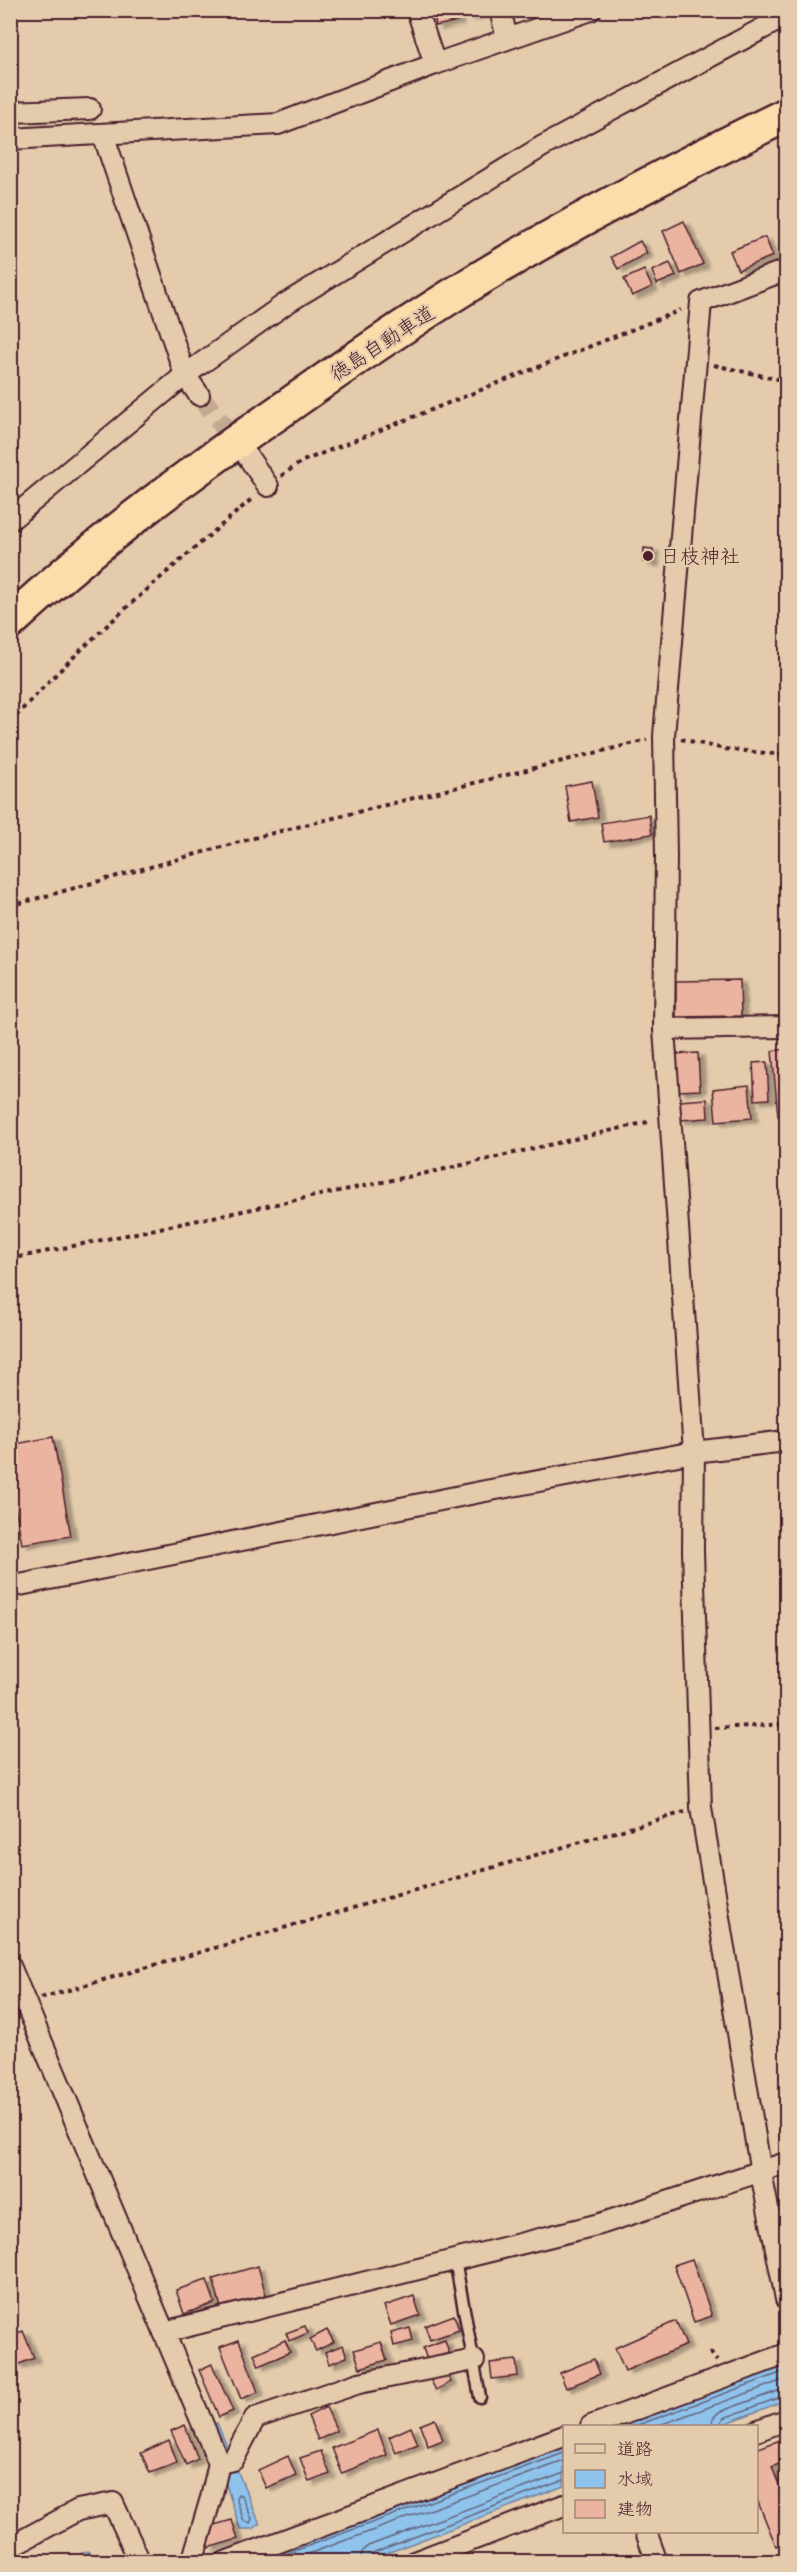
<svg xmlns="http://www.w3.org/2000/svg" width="797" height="2572" font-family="Mali,'Klee One',sans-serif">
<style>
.water{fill:#8ec3ec;stroke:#73819f;stroke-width:1.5}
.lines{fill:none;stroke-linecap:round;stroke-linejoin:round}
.shore{stroke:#656178;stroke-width:1.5}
.building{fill:#eab4a0;stroke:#4a1f2b;stroke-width:1.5;filter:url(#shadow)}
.street-tunnel{stroke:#c4a992;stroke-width:20;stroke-dasharray:20 10;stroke-linecap:butt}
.lane-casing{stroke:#4a1f2b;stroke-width:15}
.street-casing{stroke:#4a1f2b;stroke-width:24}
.highway-casing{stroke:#4a1f2b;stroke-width:38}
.path{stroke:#4a1f2b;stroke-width:4;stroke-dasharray:4.5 4.5;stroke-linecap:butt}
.lane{stroke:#e3cbac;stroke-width:10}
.street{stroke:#e3cbac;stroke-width:20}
.highway{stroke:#fbdcab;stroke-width:33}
.poi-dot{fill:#4a1f2b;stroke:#e3cbac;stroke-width:2}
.labels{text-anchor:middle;stroke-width:4.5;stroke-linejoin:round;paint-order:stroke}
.street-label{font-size:20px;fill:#4a1f2b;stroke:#e3cbac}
.poi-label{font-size:20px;fill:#4a1f2b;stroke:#e3cbac;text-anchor:start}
</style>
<defs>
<filter id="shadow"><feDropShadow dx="6" dy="3.5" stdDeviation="1.5" flood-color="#0004"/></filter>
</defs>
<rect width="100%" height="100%" fill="#e3cbac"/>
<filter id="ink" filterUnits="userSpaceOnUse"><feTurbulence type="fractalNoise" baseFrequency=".0167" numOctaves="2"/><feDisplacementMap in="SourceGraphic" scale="12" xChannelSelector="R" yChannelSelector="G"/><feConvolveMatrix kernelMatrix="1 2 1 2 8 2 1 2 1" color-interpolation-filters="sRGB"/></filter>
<g filter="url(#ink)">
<g class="water">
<polygon points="786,2365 786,2400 719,2426 618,2426"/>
<polygon points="217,2423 260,2524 253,2529 240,2529 208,2427"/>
<polygon points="564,2446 564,2486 366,2561 246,2562"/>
<polygon points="87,2551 103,2561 64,2561"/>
</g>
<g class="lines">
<g class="shore">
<polyline points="635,2426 786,2371"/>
<polyline points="657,2426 786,2379"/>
<polyline points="712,2426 713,2418 719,2412 786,2388"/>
<polyline points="719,2426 724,2418 786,2395"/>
<polygon points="238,2494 242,2496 252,2519 250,2523 244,2521 236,2498"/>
<polyline points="264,2562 564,2453"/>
<polyline points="286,2562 564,2461"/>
<polyline points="359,2562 362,2552 368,2546 564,2473"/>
<polyline points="367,2562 372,2553 564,2480"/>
</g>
</g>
<g class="building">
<polygon points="433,10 455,10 458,21 436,26"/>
<polygon points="467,10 488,10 488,12 469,17"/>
<polygon points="684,221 703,264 681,274 663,231"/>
<polygon points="765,237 773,256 738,270 730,251"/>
<polygon points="640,241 647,253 618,269 611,257"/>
<polygon points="670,263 676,276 657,284 652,271"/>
<polygon points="644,270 652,287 632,296 624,279"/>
<polygon points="644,548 653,549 653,563 643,562"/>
<polygon points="592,781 598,817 571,822 565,786"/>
<polygon points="649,815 652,834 604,842 601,823"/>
<polygon points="740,980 741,1016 676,1017 676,981"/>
<polygon points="786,1049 786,1115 778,1116 772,1051"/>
<polygon points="698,1053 700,1090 678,1091 676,1054"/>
<polygon points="767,1062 769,1099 755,1100 753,1063"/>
<polygon points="749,1085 752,1118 716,1121 713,1089"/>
<polygon points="707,1099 708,1118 680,1120 679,1101"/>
<polygon points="53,1437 71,1536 22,1544 10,1480 10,1445"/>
<polygon points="692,2259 712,2316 694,2322 674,2265"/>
<polygon points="258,2266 266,2295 221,2308 213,2279"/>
<polygon points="207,2280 215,2303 184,2314 176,2290"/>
<polygon points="414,2296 420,2315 391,2325 384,2306"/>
<polygon points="454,2315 459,2330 430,2340 425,2326"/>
<polygon points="676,2321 686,2345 625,2371 615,2348"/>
<polygon points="305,2326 308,2333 289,2341 286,2333"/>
<polygon points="410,2328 413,2341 394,2346 391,2333"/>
<polygon points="327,2330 334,2342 316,2351 310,2339"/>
<polygon points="23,2331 34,2358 17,2365 10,2349 10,2336"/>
<polygon points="239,2340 258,2392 241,2399 220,2347"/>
<polygon points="285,2340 290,2352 259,2366 254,2354"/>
<polygon points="445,2340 449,2353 427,2360 423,2348"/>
<polygon points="381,2342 387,2360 360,2368 354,2350"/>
<polygon points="343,2345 347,2357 329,2364 325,2352"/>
<polygon points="594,2359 600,2374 566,2388 560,2373"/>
<polygon points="516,2360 518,2376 492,2379 490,2363"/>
<polygon points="212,2364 233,2411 219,2417 199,2370"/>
<polygon points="444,2371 451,2382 436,2390 430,2379"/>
<polygon points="326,2407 337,2431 318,2440 308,2416"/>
<polygon points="435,2419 443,2440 428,2446 420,2425"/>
<polygon points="185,2425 198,2459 186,2465 171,2431"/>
<polygon points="411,2427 418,2444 396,2453 389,2437"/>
<polygon points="378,2430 387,2455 342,2473 332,2448"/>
<polygon points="783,2439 786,2448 786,2461 772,2467 786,2503 786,2542 776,2546 756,2497 756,2449"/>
<polygon points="169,2440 177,2463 150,2473 141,2453"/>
<polygon points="321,2451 330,2474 309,2482 300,2458"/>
<polygon points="288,2456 296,2475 266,2488 258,2470"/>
<polygon points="232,2520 238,2539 208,2548 214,2525"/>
</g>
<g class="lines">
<polyline class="street-tunnel" points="199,395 242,450"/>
<g class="lane-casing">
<polyline id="lane" points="455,2260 480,2397"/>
</g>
<g class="street-casing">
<g id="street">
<polyline points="417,10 435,64"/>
<polyline points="500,10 507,38"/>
<polyline points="10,112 90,109"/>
<polyline points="103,134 185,375 199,395"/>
<polyline points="10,139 278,124 435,64 591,10"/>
<polyline points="786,270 701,302 664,736 666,856 664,1029 694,1452 693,1551 701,1808 761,2173 786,2299"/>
<polyline points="248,457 268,486"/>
<polyline points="10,520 185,375 285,304 543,146 786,16"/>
<polyline points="664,1029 786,1027"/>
<polyline points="10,1587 480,1492 694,1452 786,1441"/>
<polyline points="10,1966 219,2463 211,2498 192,2562"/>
<polyline points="164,2332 600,2224 786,2163"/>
<polyline points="591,2426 786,2354"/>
<polyline points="756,2431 786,2420"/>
<polyline points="219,2463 233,2460 255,2418 359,2383 474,2360"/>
<polyline points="646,2532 657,2562"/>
<polyline points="10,2547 78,2510 113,2503 140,2562"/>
<polyline points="225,2562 564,2436"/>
<polyline points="414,2562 564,2505"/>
</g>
</g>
<g class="highway-casing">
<path id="highway" d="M10,622C93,545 185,476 279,412C354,359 430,307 509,261C599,208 693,160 786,115"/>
</g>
<g class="path">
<polyline points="714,365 786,381"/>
<polyline points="281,476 303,461 681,310"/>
<path d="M10,723C82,642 172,568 254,497"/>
<polyline points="681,739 724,749 786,755"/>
<polyline points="10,906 261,836 647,740"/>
<polyline points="10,1259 441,1170 652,1121"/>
<polyline points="715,1728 786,1724"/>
<polyline points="41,1998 685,1812"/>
<polyline points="710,2352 717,2361"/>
</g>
<use href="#lane" class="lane"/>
<use href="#street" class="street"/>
<use href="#highway" class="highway"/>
</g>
</g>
<circle class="poi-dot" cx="648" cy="556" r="6"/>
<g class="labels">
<g class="street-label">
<text transform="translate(382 343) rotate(-33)" y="7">徳島自動車道</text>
</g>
<g class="poi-label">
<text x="660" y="563">日枝神社</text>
</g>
</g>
<rect width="797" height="2572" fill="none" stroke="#e3cbac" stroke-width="36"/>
<rect x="18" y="18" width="761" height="2536" fill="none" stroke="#4a1f2b" stroke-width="2" filter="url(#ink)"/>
<rect x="563" y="2425" width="195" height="108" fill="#e3cbac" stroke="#a68678" stroke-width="1.5"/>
<rect x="575" y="2444" width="30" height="9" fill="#e3cbac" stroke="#a68678" stroke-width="1.5"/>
<text x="617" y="2455" font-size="18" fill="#4a1f2b">道路</text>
<rect x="575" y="2470" width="30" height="18" fill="#8ec3ec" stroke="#a68678" stroke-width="1.5"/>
<text x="617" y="2485" font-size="18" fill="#4a1f2b">水域</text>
<rect x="575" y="2500" width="30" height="18" fill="#eab4a0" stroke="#a68678" stroke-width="1.5"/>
<text x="617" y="2515" font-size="18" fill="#4a1f2b">建物</text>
</svg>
